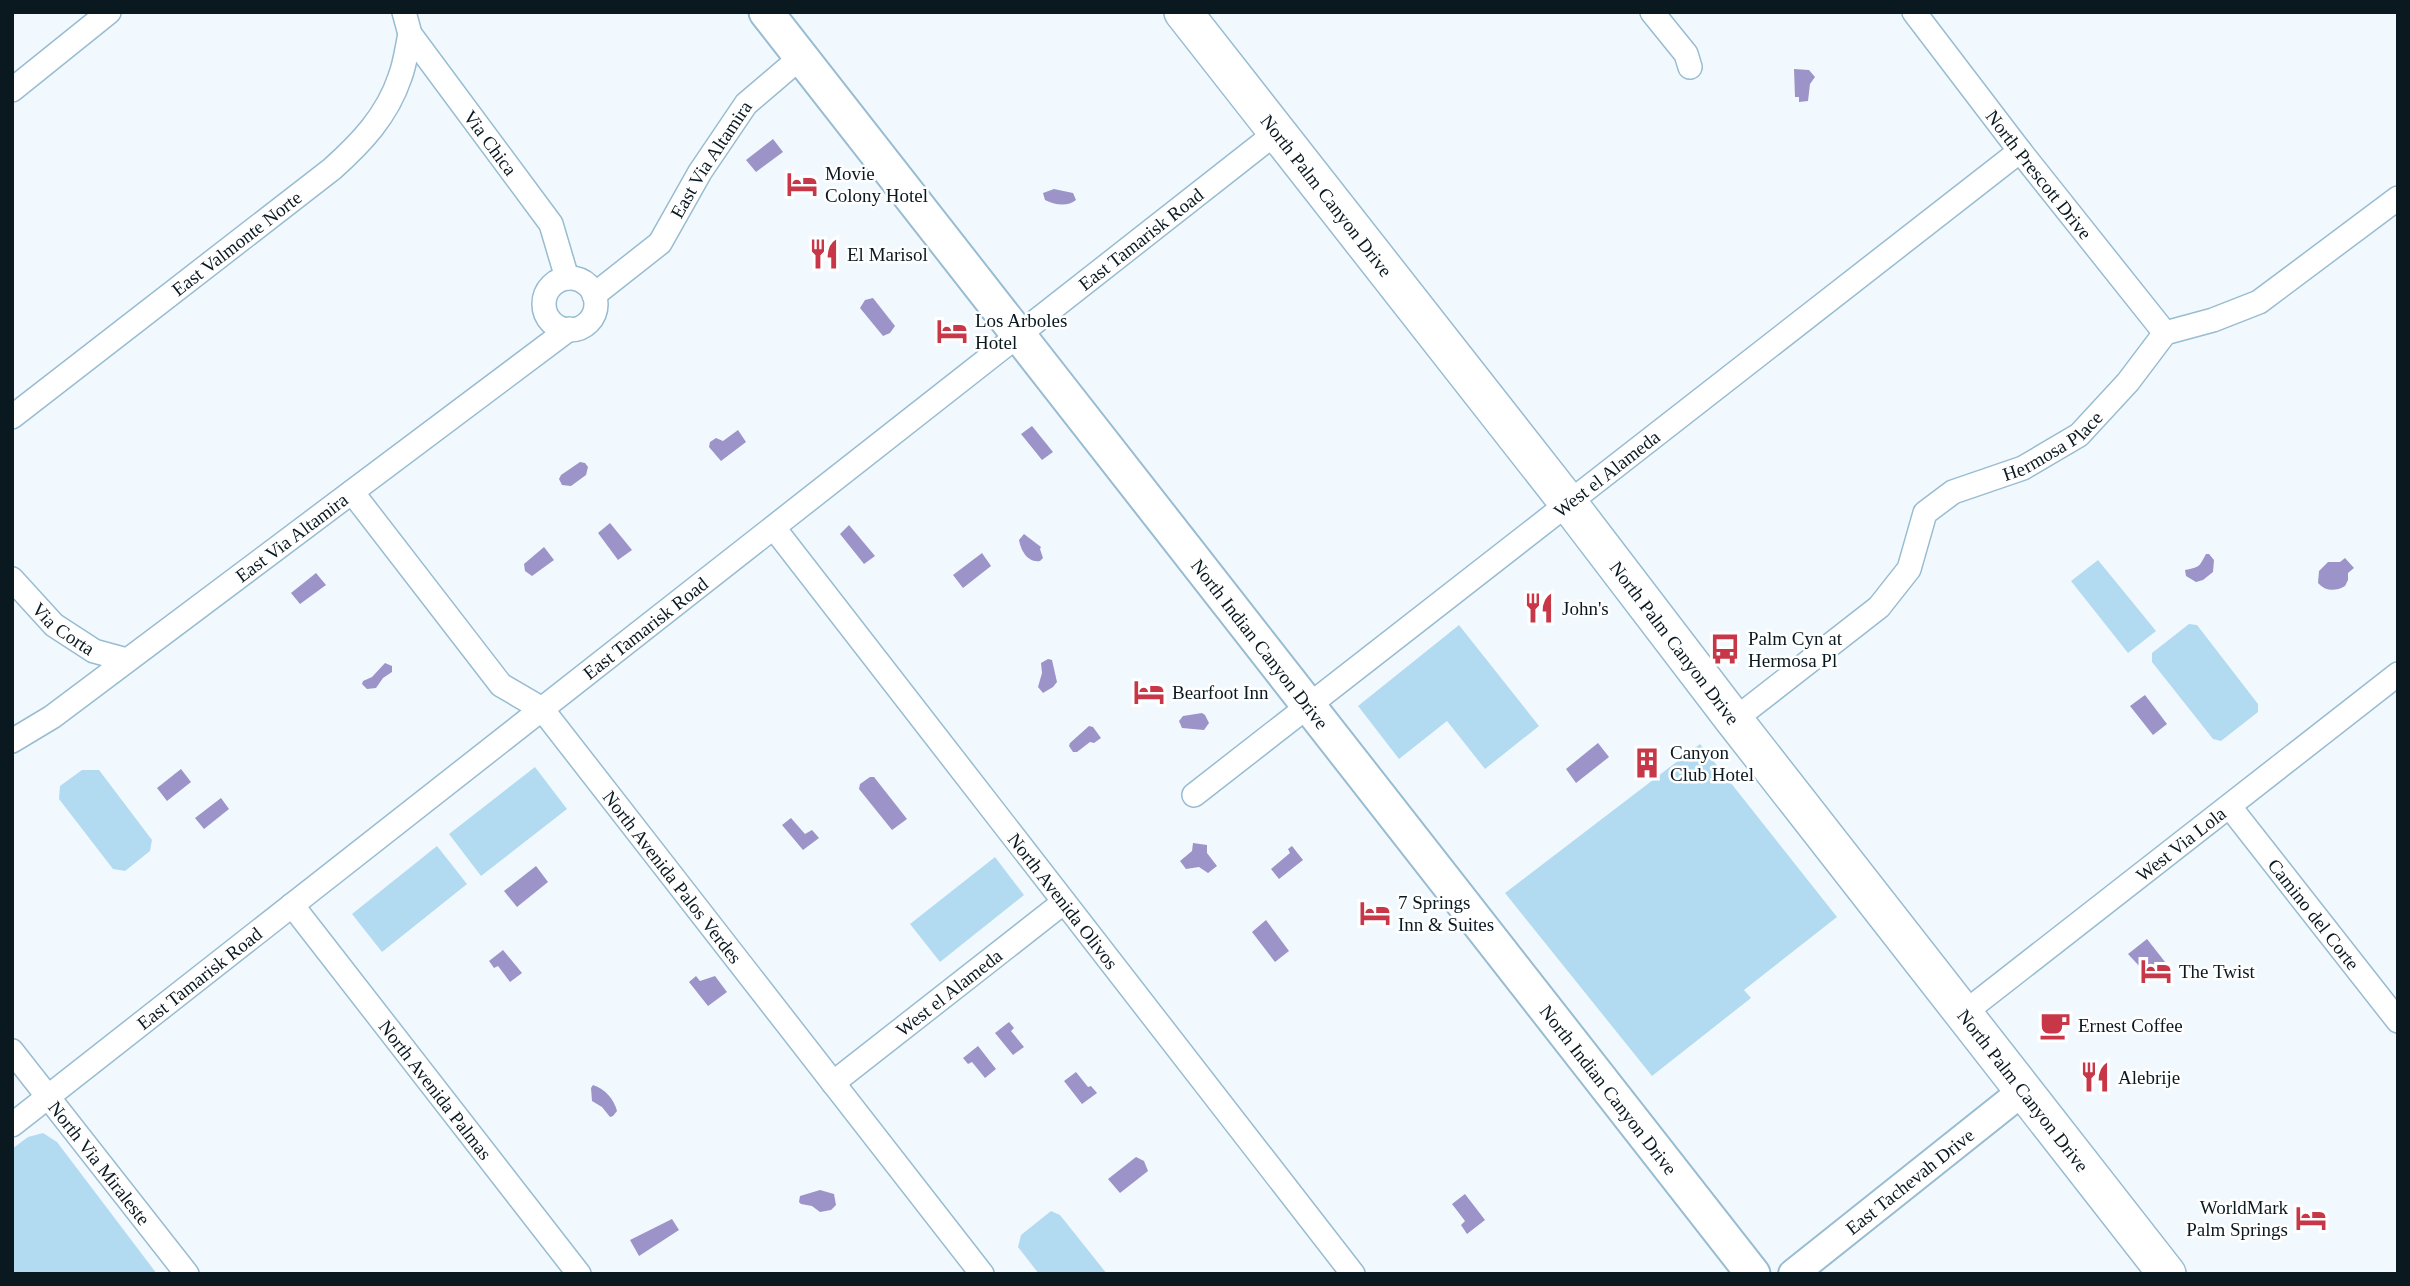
<svg xmlns="http://www.w3.org/2000/svg" width="2410" height="1286" font-family="Georgia,serif">
<style>
.green{fill:#b2dbf2}
.water{fill:#9c93c8}
.lines{fill:none;stroke-linecap:round;stroke-linejoin:round}
.minor-casing{stroke:#98bcd1;stroke-width:26}
.tertiary-casing{stroke:#98bcd1;stroke-width:32}
.secondary-casing{stroke:#98bcd1;stroke-width:37}
.primary-casing{stroke:#98bcd1;stroke-width:40}
.minor{stroke:#fff;stroke-width:23}
.tertiary{stroke:#fff;stroke-width:28}
.secondary{stroke:#fff;stroke-width:33}
.primary{stroke:#fff;stroke-width:37}
.labels{text-anchor:middle;stroke-width:5;stroke-linejoin:round;paint-order:stroke}
.street-label{font-size:19px;fill:#0a1820;stroke:#fff}
.poi-label{font-size:19px;fill:#0a1820;stroke:#fff;text-anchor:start}
</style>
<rect width="100%" height="100%" fill="#f2f9fe"/>
<g class="green">
<polygon points="2098,560 2156,631 2128,653 2071,581"/>
<polygon points="2189,624 2197,625 2258,704 2258,712 2221,741 2213,739 2152,662 2152,653"/>
<polygon points="1459,625 1539,726 1485,769 1447,721 1399,759 1358,706"/>
<polygon points="1700,744 1837,917 1744,990 1751,998 1652,1076 1505,893"/>
<polygon points="535,767 567,809 481,876 449,834"/>
<polygon points="82,770 99,770 152,840 150,851 125,871 113,869 59,799 60,786"/>
<polygon points="437,846 467,884 382,952 352,914"/>
<polygon points="995,857 1024,895 940,962 910,924"/>
<polygon points="43,1133 57,1142 157,1274 12,1274 12,1149 28,1137"/>
<polygon points="1051,1211 1060,1215 1107,1274 1039,1274 1018,1247 1021,1235"/>
</g>
<g class="water">
<polygon points="1794,69 1809,70 1815,77 1810,84 1808,101 1799,102 1799,97 1795,97"/>
<polygon points="773,139 783,152 756,172 746,160"/>
<path d="M1054,189L1073,193L1076,200C1068,207 1054,205 1045,200L1043,193Z"/>
<polygon points="873,298 895,326 890,333 883,336 860,308 865,300"/>
<polygon points="1032,426 1053,452 1042,460 1021,434"/>
<polygon points="738,430 746,442 721,461 709,447 710,442 716,438 723,441"/>
<polygon points="580,462 585,463 588,467 586,475 571,486 562,485 559,479 561,475"/>
<polygon points="610,523 632,550 618,560 598,533"/>
<polygon points="849,525 875,556 864,564 840,534"/>
<path d="M1024,534L1041,547L1040,549L1043,558L1040,561C1028,563 1021,551 1019,540Z"/>
<polygon points="544,547 554,560 532,576 525,571 524,564"/>
<polygon points="982,553 991,566 963,588 953,575"/>
<path d="M2206,554H2209L2214,560L2213,572L2203,580L2196,582L2186,576L2185,570C2200,567 2199,567 2206,554Z"/>
<path d="M2345,558L2354,568L2348,573V580L2345,586C2335,592 2325,591 2318,583L2319,571L2328,562H2340Z"/>
<polygon points="316,573 326,585 300,604 291,593"/>
<polygon points="1048,659 1052,660 1057,682 1053,687 1043,693 1038,687 1042,673 1041,663"/>
<polygon points="385,663 392,666 392,672 383,678 376,688 367,689 362,684 363,681 372,677"/>
<polygon points="2145,695 2167,724 2153,735 2130,706"/>
<polygon points="1202,713 1205,715 1209,723 1204,730 1182,728 1179,721 1183,716"/>
<polygon points="1089,726 1093,727 1101,738 1094,743 1090,742 1077,752 1073,752 1069,746 1070,743"/>
<polygon points="1598,743 1609,757 1576,783 1566,769"/>
<polygon points="181,769 191,782 167,801 157,788"/>
<polygon points="870,777 874,777 907,819 892,830 859,789 860,784"/>
<polygon points="221,798 229,809 204,829 195,818"/>
<polygon points="791,818 805,834 812,830 819,838 803,850 782,825"/>
<polygon points="1193,843 1207,845 1207,853 1217,866 1208,873 1199,867 1186,869 1180,861 1192,851"/>
<polygon points="1292,846 1303,860 1279,879 1271,869 1290,853 1288,849"/>
<polygon points="536,866 548,882 517,907 504,891"/>
<polygon points="1266,920 1289,951 1275,962 1252,932"/>
<polygon points="2147,939 2169,967 2153,981 2128,954"/>
<polygon points="503,950 522,973 510,982 498,966 494,968 489,961"/>
<polygon points="696,976 700,981 715,976 727,992 708,1006 689,982"/>
<polygon points="1009,1022 1014,1028 1011,1031 1024,1047 1013,1055 995,1033"/>
<polygon points="978,1046 996,1069 985,1078 972,1062 968,1064 963,1058"/>
<polygon points="1076,1072 1088,1087 1091,1086 1097,1093 1082,1104 1064,1081"/>
<path d="M593,1085C605,1089 614,1099 617,1111L613,1116L610,1117L602,1107L592,1101L591,1088Z"/>
<polygon points="1136,1157 1144,1161 1148,1171 1120,1193 1108,1179"/>
<polygon points="820,1190 834,1194 836,1205 831,1210 820,1212 812,1206 801,1204 799,1202 800,1196"/>
<polygon points="1465,1194 1485,1220 1467,1234 1461,1225 1465,1221 1452,1204"/>
<polygon points="672,1219 679,1230 639,1256 630,1240"/>
</g>
<g class="lines">
<g class="minor-casing">
<g id="minor">
<path id="s1" d="M404,12L410,34L551,224L567,278"/>
<polyline points="1652,12 1686,54 1690,67"/>
<path id="s2" d="M1914,12L2020,151L2165,333"/>
<polyline points="12,90 109,12"/>
<circle cx="570" cy="304" r="26"/>
<path id="s3" d="M594,295L660,243L700,172L746,104L801,57"/>
<path id="s4" d="M12,417L332,169C361,143 387,116 400,77C405,64 407,48 410,34"/>
<path id="s5" d="M352,492L501,685L542,709L982,1274"/>
<path id="s6" d="M774,528L1353,1274"/>
<path id="s7" d="M12,579L54,625L94,651L127,660"/>
<path id="s8" d="M1734,720L1879,607L1909,569L1925,513L1953,492L2023,468L2079,435L2128,382L2165,333L2213,320L2259,302L2398,198"/>
<path id="s9" d="M12,741L52,717L569,329"/>
<path id="s10" d="M1194,795L2020,151"/>
<path id="s11" d="M2230,807L2398,1021"/>
<path id="s12" d="M292,905L579,1274"/>
<path id="s13" d="M1964,1013L2398,674"/>
<path id="s14" d="M12,1051L187,1274"/>
<path id="s15" d="M833,1083L1064,902"/>
<path id="s16" d="M12,1125L1277,132"/>
</g>
</g>
<g class="tertiary-casing">
<g id="tertiary">
<path id="s17" d="M1793,1274L2024,1090"/>
</g>
</g>
<g class="secondary-casing">
<g id="secondary">
<path id="s18" d="M766,12L1753,1274"/>
</g>
</g>
<g class="primary-casing">
<g id="primary">
<path id="s19" d="M1183,12L1569,504L1734,720L2167,1274"/>
</g>
</g>
<use href="#minor" class="minor"/>
<use href="#tertiary" class="tertiary"/>
<use href="#secondary" class="secondary"/>
<use href="#primary" class="primary"/>
</g>
<defs>
<g id="hotel-bare" transform="scale(2.415)"><path d="M-6-4.5h1.5V1H6V5H4.5V3h-9V5H-6ZM-4 0a1.8 1.8 0 1 1 3.6 0ZM.5 0V-2.5h3Q6-2.5 6 0Z" fill="#c73748" stroke="#fff" stroke-width="2.5" paint-order="stroke"/></g>
<g id="restaurant-bare" transform="scale(2.415)"><path d="M-5-6h1v4h1v-4h1v4h1v-4h1v5L-1.5 .5V6h-2V.5L-5-1ZM5-6V6H3V1.5H1.5Q1.5-4 5-6Z" fill="#c73748" stroke="#fff" stroke-width="2.5" paint-order="stroke"/></g>
<g id="bus-bare" transform="scale(2.415)"><path d="M-5-6H5V4H4V6H2V4H-2V6H-4V4H-5ZM-3.5-4V0h7V-4ZM-3.5 1.2v1.5H-2V1.2ZM2 1.2v1.5H3.5V1.2Z" fill="#c73748" stroke="#fff" stroke-width="2.5" paint-order="stroke"/></g>
<g id="building-bare" transform="scale(2.415)"><path d="M-4-6H4V6H1V3H-1V6H-4ZM-2.5-4.3h1.7v1.8h-1.7ZM.8-4.3h1.7v1.8H.8ZM-2.5-1h1.7V.8h-1.7ZM.8-1h1.7V.8H.8Z" fill="#c73748" stroke="#fff" stroke-width="2.5" paint-order="stroke"/></g>
<g id="cafe-bare" transform="scale(2.415)"><path d="M-5.5-4.5H6V0H3Q3 3.5 0 3.5H-2.5Q-5.5 3.5-5.5 0ZM3-3.2v2h1.7v-2ZM-6 4.5H4V6H-6Z" fill="#c73748" stroke="#fff" stroke-width="2.5" paint-order="stroke"/></g>
</defs>
<g fill-rule="evenodd">
<use href="#hotel-bare" x="802" y="184"/>
<use href="#restaurant-bare" x="824" y="254"/>
<use href="#hotel-bare" x="952" y="331"/>
<use href="#restaurant-bare" x="1539" y="608"/>
<use href="#bus-bare" x="1725" y="649"/>
<use href="#hotel-bare" x="1149" y="692"/>
<use href="#building-bare" x="1647" y="763"/>
<use href="#hotel-bare" x="1375" y="913"/>
<use href="#hotel-bare" x="2156" y="971"/>
<use href="#cafe-bare" x="2055" y="1025"/>
<use href="#restaurant-bare" x="2095" y="1077"/>
<use href="#hotel-bare" x="2311" y="1218"/>
</g>
<g class="labels">
<g class="street-label">
<text dy="7" stroke="none"><textPath href="#s1" startOffset="158">Via Chica</textPath></text>
<text dy="7" stroke="none"><textPath href="#s3" startOffset="182">East Via Altamira</textPath></text>
<text dy="7" stroke="none"><textPath href="#s2" startOffset="205">North Prescott Drive</textPath></text>
<text dy="7" stroke="none"><textPath href="#s19" startOffset="233">North Palm Canyon Drive</textPath></text>
<text dy="7" stroke="none"><textPath href="#s16" startOffset="1435">East Tamarisk Road</textPath></text>
<text dy="7" stroke="none"><textPath href="#s4" startOffset="284">East Valmonte Norte</textPath></text>
<text dy="7" stroke="none"><textPath href="#s8" startOffset="436">Hermosa Place</textPath></text>
<text dy="7" stroke="none"><textPath href="#s10" startOffset="523">West el Alameda</textPath></text>
<text dy="7" stroke="none"><textPath href="#s9" startOffset="346">East Via Altamira</textPath></text>
<text dy="7" stroke="none"><textPath href="#s7" startOffset="72">Via Corta</textPath></text>
<text dy="7" stroke="none"><textPath href="#s16" startOffset="805">East Tamarisk Road</textPath></text>
<text dy="7" stroke="none"><textPath href="#s18" startOffset="802">North Indian Canyon Drive</textPath></text>
<text dy="7" stroke="none"><textPath href="#s19" startOffset="800">North Palm Canyon Drive</textPath></text>
<text dy="7" stroke="none"><textPath href="#s13" startOffset="275">West Via Lola</textPath></text>
<text dy="7" stroke="none"><textPath href="#s5" startOffset="504">North Avenida Palos Verdes</textPath></text>
<text dy="7" stroke="none"><textPath href="#s6" startOffset="472">North Avenida Olivos</textPath></text>
<text dy="7" stroke="none"><textPath href="#s11" startOffset="136">Camino del Corte</textPath></text>
<text dy="7" stroke="none"><textPath href="#s16" startOffset="238">East Tamarisk Road</textPath></text>
<text dy="7" stroke="none"><textPath href="#s15" startOffset="147">West el Alameda</textPath></text>
<text dy="7" stroke="none"><textPath href="#s12" startOffset="234">North Avenida Palmas</textPath></text>
<text dy="7" stroke="none"><textPath href="#s18" startOffset="1368">North Indian Canyon Drive</textPath></text>
<text dy="7" stroke="none"><textPath href="#s19" startOffset="1367">North Palm Canyon Drive</textPath></text>
<text dy="7" stroke="none"><textPath href="#s14" startOffset="142">North Via Miraleste</textPath></text>
<text dy="7" stroke="none"><textPath href="#s17" startOffset="149">East Tachevah Drive</textPath></text>
</g>
<g class="poi-label">
<text x="825" y="180">Movie<tspan x="825" dy="22">Colony Hotel</tspan></text>
<text x="847" y="261">El Marisol</text>
<text x="975" y="327">Los Arboles<tspan x="975" dy="22">Hotel</tspan></text>
<text x="1562" y="615">John's</text>
<text x="1748" y="645">Palm Cyn at<tspan x="1748" dy="22">Hermosa Pl</tspan></text>
<text x="1172" y="699">Bearfoot Inn</text>
<text x="1670" y="759">Canyon<tspan x="1670" dy="22">Club Hotel</tspan></text>
<text x="1398" y="909">7 Springs<tspan x="1398" dy="22">Inn &amp; Suites</tspan></text>
<text x="2179" y="978">The Twist</text>
<text x="2078" y="1032">Ernest Coffee</text>
<text x="2118" y="1084">Alebrije</text>
<text x="2288" y="1214" text-anchor="end">WorldMark<tspan x="2288" dy="22">Palm Springs</tspan></text>
</g>
</g>
<rect width="2410" height="1286" fill="none" stroke="#0a1820" stroke-width="28"/>
</svg>
